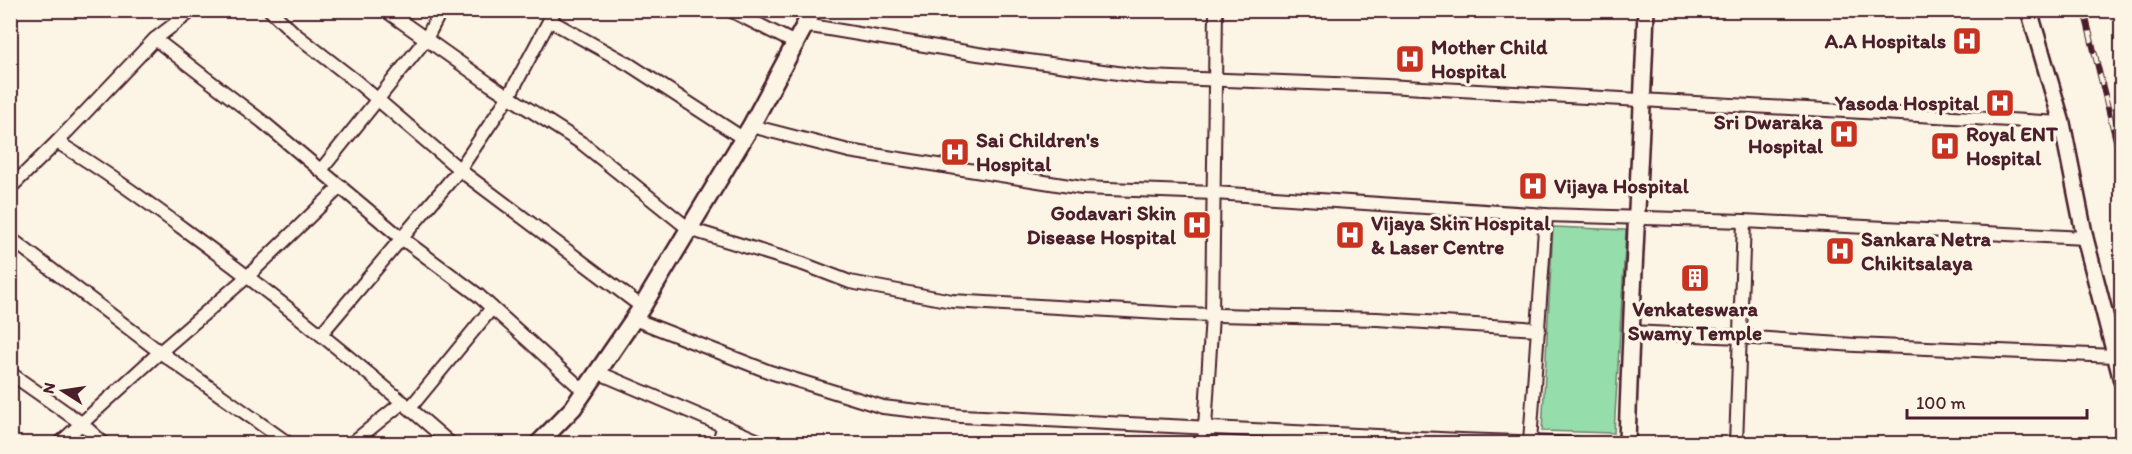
<svg xmlns="http://www.w3.org/2000/svg" width="2132" height="454" font-family="Itim,sans-serif">
<style>
.green{fill:#96ddac;stroke:#707e6c;stroke-width:1.5}
.lines{fill:none;stroke-linecap:round;stroke-linejoin:round}
.minor-casing{stroke:#4a1f2b;stroke-width:16}
.tertiary-casing{stroke:#4a1f2b;stroke-width:20}
.secondary-casing{stroke:#4a1f2b;stroke-width:21}
.minor{stroke:#fcf5e5;stroke-width:12}
.tertiary{stroke:#fcf5e5;stroke-width:15}
.secondary{stroke:#fcf5e5;stroke-width:16}
.rail-casing{stroke:#4a1f2b;stroke-width:6}
.rail{stroke:#fcf5e5;stroke-width:4;stroke-dasharray:11;stroke-linecap:butt}
.labels{text-anchor:middle;stroke-width:6;stroke-linejoin:round;paint-order:stroke}
.poi-label{font-size:21px;font-weight:bold;fill:#4a1f2b;stroke:#fcf5e5;text-anchor:start}
</style>
<rect width="100%" height="100%" fill="#fcf5e5"/>
<filter id="ink" filterUnits="userSpaceOnUse"><feTurbulence type="fractalNoise" baseFrequency=".0167" numOctaves="2"/><feDisplacementMap in="SourceGraphic" scale="12" xChannelSelector="R" yChannelSelector="G"/><feConvolveMatrix kernelMatrix="1 2 1 2 8 2 1 2 1" color-interpolation-filters="sRGB"/></filter>
<g filter="url(#ink)">
<polygon class="green" points="1553,227 1626,230 1614,433 1542,431"/>
<g class="lines">
<g class="minor-casing">
<g id="minor">
<polyline points="193,10 155,39 263,122 400,237 478,295 584,391"/>
<polyline points="270,10 295,34 357,82 465,174 642,307"/>
<polyline points="385,10 491,85 583,144 689,229 803,264 850,282 952,301 1178,314 1377,319 1539,329"/>
<polyline points="730,10 795,43"/>
<polyline points="549,20 630,65 744,139"/>
<polyline points="805,25 978,54 1147,77 1386,86 2062,123"/>
<polyline points="751,126 849,151 1082,188 1214,193 1546,215 1744,221"/>
<path d="M57,142C102,169 143,199 185,230C277,297 365,369 451,444"/>
<polyline points="321,170 426,39 441,10"/>
<polyline points="10,188 57,142 155,39"/>
<polyline points="10,238 160,352 59,444"/>
<polyline points="634,319 770,372 883,407 961,416 1461,440 1581,444"/>
<polyline points="1630,332 1740,337 1855,345 2116,356"/>
<polyline points="321,334 460,169 509,96 555,10"/>
<polyline points="597,372 766,444"/>
<polyline points="10,373 81,423 104,444"/>
<polyline points="410,408 492,308"/>
<polyline points="1530,442 1546,215"/>
<polyline points="289,444 160,352 248,276 341,186"/>
<polyline points="351,444 403,402"/>
<polyline points="718,444 724,426"/>
<polyline points="1204,444 1212,315 1216,10"/>
<polyline points="1736,444 1744,221 2085,238"/>
</g>
</g>
<g class="tertiary-casing">
<g id="tertiary">
<polyline points="2029,10 2062,123 2085,238 2122,381"/>
<path d="M1627,444C1631,299 1641,155 1646,10"/>
</g>
</g>
<g class="secondary-casing">
<polyline id="secondary" points="538,444 573,408 642,307 751,126 813,10"/>
</g>
<use href="#minor" class="minor"/>
<use href="#tertiary" class="tertiary"/>
<use href="#secondary" class="secondary"/>
<g class="rail-casing">
<polyline id="rail" points="2084,10 2122,165"/>
</g>
<use href="#rail" class="rail"/>
</g>
</g>
<defs>
<g id="hospital-square" transform="scale(1.5)"><rect x="-9" y="-9" width="18" height="18" rx="4" fill="#c8321e" stroke="#fcf5e5"/><path d="M-5-5h3v3.5h4V-5h3V5h-3V1.5h-4V5h-3Z" fill="#fff"/></g>
<g id="building-square" transform="scale(1.5)"><rect x="-9" y="-9" width="18" height="18" rx="4" fill="#c8321e" stroke="#fcf5e5"/><path d="M-4-6H4V6H1V3H-1V6H-4ZM-2.5-4.3h1.7v1.8h-1.7ZM.8-4.3h1.7v1.8H.8ZM-2.5-1h1.7V.8h-1.7ZM.8-1h1.7V.8H.8Z" fill="#fff"/></g>
</defs>
<g fill-rule="evenodd">
<use href="#hospital-square" x="1967" y="41"/>
<use href="#hospital-square" x="1410" y="59"/>
<use href="#hospital-square" x="2000" y="103"/>
<use href="#hospital-square" x="1844" y="134"/>
<use href="#hospital-square" x="1945" y="146"/>
<use href="#hospital-square" x="955" y="152"/>
<use href="#hospital-square" x="1533" y="186"/>
<use href="#hospital-square" x="1197" y="225"/>
<use href="#hospital-square" x="1350" y="235"/>
<use href="#hospital-square" x="1840" y="251"/>
<use href="#building-square" x="1695" y="278"/>
</g>
<g class="labels">
<g class="poi-label">
<text x="1946" y="48" text-anchor="end">A.A Hospitals</text>
<text x="1431" y="54">Mother Child<tspan x="1431" dy="24">Hospital</tspan></text>
<text x="1979" y="110" text-anchor="end">Yasoda Hospital</text>
<text x="1823" y="129" text-anchor="end">Sri Dwaraka<tspan x="1823" dy="24">Hospital</tspan></text>
<text x="1966" y="141">Royal ENT<tspan x="1966" dy="24">Hospital</tspan></text>
<text x="976" y="147">Sai Children's<tspan x="976" dy="24">Hospital</tspan></text>
<text x="1554" y="193">Vijaya Hospital</text>
<text x="1176" y="220" text-anchor="end">Godavari Skin<tspan x="1176" dy="24">Disease Hospital</tspan></text>
<text x="1371" y="230">Vijaya Skin Hospital<tspan x="1371" dy="24">&amp; Laser Centre</tspan></text>
<text x="1861" y="246">Sankara Netra<tspan x="1861" dy="24">Chikitsalaya</tspan></text>
<text x="1695" y="316" text-anchor="middle">Venkateswara<tspan x="1695" dy="24">Swamy Temple</tspan></text>
</g>
</g>
<rect width="2132" height="454" fill="none" stroke="#fcf5e5" stroke-width="36"/>
<rect x="18" y="18" width="2096" height="418" fill="none" stroke="#4a1f2b" stroke-width="2" filter="url(#ink)"/>
<g transform="translate(63 391) rotate(282)" stroke="#fcf5e5" stroke-width="4.5" paint-order="stroke">
<path d="M0-4.5L10 22L0 15L-10 22Z" fill="#4a1f2b"/>
<text y="-9" font-size="16" font-weight="bold" text-anchor="middle" fill="#4a1f2b">N</text>
</g>
<path d="M1907 409v9h180v-9" fill="none" stroke="#4a1f2b" stroke-width="3"/>
<text x="1916" y="409" font-size="18" fill="#4a1f2b" stroke="#fcf5e5" stroke-width="4.5" paint-order="stroke">100 m</text>
</svg>
